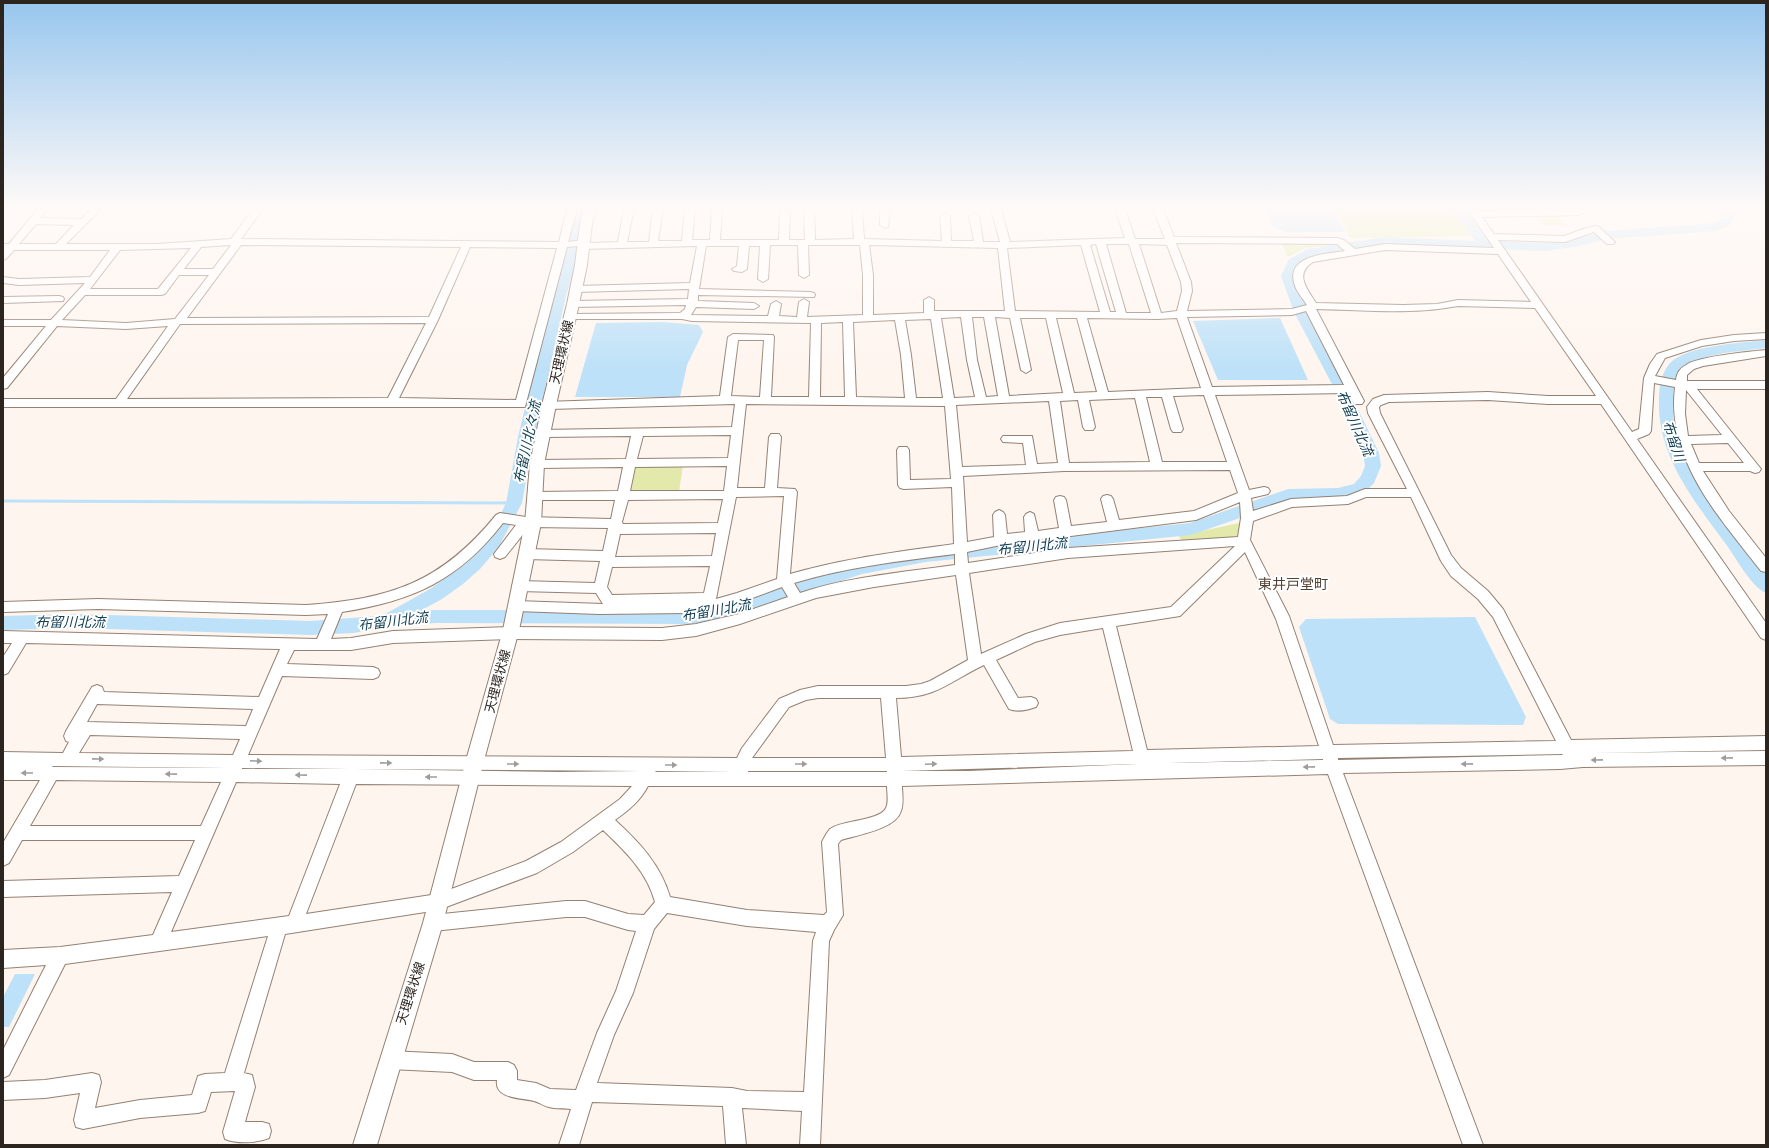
<svg xmlns="http://www.w3.org/2000/svg" width="1769" height="1148" font-family="'Varela Round','Noto Sans JP',sans-serif">
<style>
.green{fill:#e2e9aa}
.water{fill:#bde1f8}
.lines{fill:none;stroke-linecap:round;stroke-linejoin:round}
.stream{stroke:#bde1f8;stroke-width:3}
.river{fill:#bde1f8;fill-rule:evenodd}
.minor-casing{stroke:#948172;stroke-width:2}
.major-casing{stroke:#948172;stroke-width:2}
.minor{fill:#fff;fill-rule:evenodd}
.major{fill:#fff;fill-rule:evenodd}
.oneway{fill:#a09c9a}
.labels{text-anchor:middle;stroke-width:4;stroke-linejoin:round;paint-order:stroke}
.street-label{font-size:13px;fill:#2c241e;stroke:#fff}
.water-label{font-size:14px;font-style:italic;fill:#144056;stroke:#fff}
.neighbourhood-label{font-size:14px;fill:#524134;stroke:#fff}
</style>
<rect width="100%" height="100%" fill="#fef5ef"/>
<g class="green">
<polygon points="1334,209 1455,209 1473,236 1350,238"/>
<polygon points="1535,214 1556,214 1567,225 1544,226"/>
<polygon points="1280,240 1339,244 1305,248 1288,257"/>
<polygon points="640,465 683,465 679,492 635,492 631,490 635,467"/>
<polygon points="1239,523 1242,525 1240,538 1182,541 1179,536"/>
</g>
<g class="water">
<polygon points="1265,209 1332,209 1345,232 1285,232 1273,226"/>
<polygon points="1280,318 1308,380 1218,380 1193,321"/>
<polygon points="663,322 699,325 703,332 687,365 680,397 575,397 596,323"/>
<polygon points="1475,617 1526,717 1523,725 1338,724 1330,719 1299,627 1306,619"/>
<polygon points="15,974 35,974 9,1027 3,1027 3,997"/>
</g>
<g class="lines">
<polyline class="stream" points="3,501 514,503"/>
<g class="river">
<polygon points="574,209 586,209 582,221 575,266 566,296 534,437 522,503 498,548 480,569 463,584 442,599 422,610 689,610 728,604 861,561 926,550 1190,523 1288,489 1338,488 1354,484 1361,476 1365,466 1363,453 1334,388 1294,312 1281,276 1289,259 1308,249 1385,237 1475,241 1453,209 1465,209 1487,241 1546,243 1579,238 1606,231 1715,223 1722,219 1721,209 1733,209 1735,216 1729,226 1716,231 1606,239 1579,246 1546,251 1385,245 1312,256 1298,264 1293,276 1308,312 1348,388 1379,453 1381,466 1374,483 1365,492 1338,500 1289,501 1191,535 926,562 862,574 728,618 689,624 436,623 388,627 354,633 310,635 76,628 3,630 3,616 76,614 310,621 378,616 387,613 430,589 451,574 468,559 486,540 500,515 506,503 518,437 552,296 563,266 570,221"/>
<path d="M1766,340V348C1745,351 1688,353 1678,374C1673,383 1673,396 1673,407C1672,460 1715,505 1745,545C1749,552 1764,567 1766,574C1767,580 1766,587 1766,593C1753,588 1736,559 1728,547C1696,503 1657,457 1659,400C1659,387 1661,373 1670,363C1688,345 1742,343 1766,340Z"/>
</g>
<g class="minor-casing">
<g id="minor">
<path d="M38,209H48L40,218L81,219L91,209H101L66,244H157L231,239L253,209H263L241,239L559,242L567,209H577L568,242L583,240L588,243L618,242L624,209H634L627,242H649L653,209H663L658,241H682L685,209H695L692,240H710L712,209H722L720,240H779L780,209H790L789,240H805L804,209H814L815,240L854,239L852,209H862L864,239L942,241L940,216L945,213L950,216L951,241H974L969,216L974,213L979,216L983,242H1000L991,209H1001L1010,242L1125,238L1115,209H1125L1135,239H1165L1153,209H1163L1174,237L1337,238L1344,240L1355,249L1385,244L1494,248L1467,209H1477L1478,211L1582,209L1584,212L1579,215L1482,217L1494,234L1564,236L1583,229L1596,226L1599,227L1613,240L1615,242L1613,244H1607L1594,232L1565,242L1498,240L1632,432L1639,429L1644,378L1650,364L1657,354L1701,340L1734,335L1766,333V339L1734,341L1702,346L1665,358L1655,376L1676,380C1677,373 1679,369 1686,365C1699,356 1748,352 1766,350V356L1703,366L1694,369L1687,375V381H1766V389H1697L1761,469L1759,472L1755,473L1750,471H1703L1729,511L1766,558V572L1761,571C1719,517 1666,460 1675,387L1654,383L1651,431L1649,434L1637,439L1766,623V640L1761,638L1601,404H1548L1488,400L1389,402L1381,405L1379,407L1380,413L1451,555L1461,568L1488,591L1503,609L1571,740L1766,736V750L1590,753L1766,751V765L1583,767L1560,769L1343,773L1483,1145H1463L1328,774L902,786C902,793 904,803 901,811C896,829 857,835 841,840L838,844L843,915L834,930L829,941L820,1145H800L802,1111L742,1108L746,1145H726L723,1106L592,1102L579,1145H559L571,1109C564,1108 555,1109 549,1107C543,1106 539,1102 534,1101C522,1098 494,1099 497,1080H474L452,1072L390,1069L384,1066L381,1060L384,1054L390,1051L452,1054L474,1062H508L514,1065L517,1071V1080L536,1083L550,1089L576,1090L597,1033L616,991L636,931L628,930L585,917H566L433,931L427,929L425,923L427,917L433,915L566,901H585L628,914L644,915L655,902C647,872 625,851 603,830L573,852L537,873L438,910L285,934L244,1073L252,1075L255,1087L245,1122H262L269,1124L271,1131L269,1138C257,1143 237,1144 225,1139L223,1132L235,1091L211,1092L205,1111L198,1113L140,1118L83,1129L76,1127L74,1120L80,1093L45,1098L3,1100V1082L45,1080L92,1073L99,1075L101,1082L95,1108L140,1100L192,1095L198,1076L205,1074L225,1073L268,936L65,964L9,1075L3,1078V1050L46,965L3,968V950L60,947L153,935L172,892L3,897V881L179,876L195,840H22L9,863L3,866V843L40,780H3V766H52H3V752L63,753L69,742L66,741L64,736L66,731L92,687L97,685L102,687L104,692L259,697L280,649L26,643L8,673L3,675V657L12,643H3V631L317,639L328,614L306,615L98,609L3,612V602L98,599L306,605C390,599 441,583 496,515L500,513L526,517L611,519L615,500H535L531,499L529,496L531,493L535,492L618,491L623,467L537,468L533,467L531,464L533,461L537,460L626,459L631,436L543,437L539,436L537,433L539,430L732,427L735,404L549,409L545,408L543,405L545,402L720,396L728,337L733,334L773,335L774,337L771,397H809L811,323L692,321L682,319H566L565,317L566,315L570,314L680,313L685,309L686,305L573,307L568,304L573,301L688,299L689,289L576,292L571,289L576,286L690,283L697,246L583,249L578,246L567,247L525,407H3V399H116L168,326L126,329L57,326L7,388L3,389V378L46,326H3V320H51L85,283L19,285L3,283V277L19,279L90,277L110,250H14L6,259L3,260V244H9ZM36,224L74,225L56,244H19ZM1176,243L1337,244L1345,251C1326,254 1284,255 1295,286C1297,292 1303,299 1307,305L1292,309L1187,311L1192,291L1191,282ZM1096,244L1116,312H1110L1090,245ZM1106,244H1129L1151,313H1126ZM1139,244L1167,245L1181,282L1182,291L1177,311L1161,313ZM231,245L213,269H184L201,247ZM241,245L461,247L429,317L187,318ZM770,245H798L799,275L804,278L809,275L808,245H860L863,275V315L807,317L809,302L804,299L799,302L797,317L779,316L781,304L776,301L771,304L768,316L691,315L696,307L754,309L759,306L754,303L698,301V295L814,297L815,295L814,293L810,292L699,289L706,246H739L737,266L732,269L734,271L742,272L747,269L749,246H760L758,279L763,282L768,279ZM869,245L998,248L1005,311H934V300L929,297L924,300V313L873,315V275ZM1081,245L1100,312L1015,311L1007,248ZM470,247L557,248L516,400L399,398L438,320ZM191,248L158,289H90L120,250ZM1385,250L1498,254L1531,302L1458,300L1437,304L1403,305L1316,303C1307,289 1294,274 1313,262ZM179,275H209L175,319L126,323L62,320L85,295H161L165,294ZM1458,306L1535,308L1596,396H1548L1488,392L1384,395L1373,399L1367,407L1368,413L1407,489H1365L1347,496L1291,499L1253,511L1251,498L1268,494L1270,491L1268,488L1264,487L1249,490L1215,395L1348,393L1354,404H1362L1364,401L1316,309C1363,310 1411,315 1458,306ZM1306,311L1344,385L1212,387L1187,317L1292,315ZM961,317L967,360L975,397L954,398L941,318ZM972,317H984L998,396L986,397L977,360ZM995,317L1010,318L1021,370L1026,373L1031,370L1020,318H1046L1063,393L1009,396ZM1056,318H1077L1097,392L1074,393ZM1087,318L1157,319L1177,318L1201,388L1108,392ZM931,319L943,398H916L911,355L905,320ZM895,320L901,355L905,398L856,397L853,322ZM843,322L845,397H820L821,323ZM426,323L388,398L127,399L180,324ZM738,340H764L760,397L731,396ZM1686,390L1722,435L1688,436L1685,414ZM1204,395L1227,462H1162L1146,397H1162L1171,429L1173,432H1181L1183,429L1173,396ZM1135,398L1150,462L1069,463L1060,401L1078,400L1083,427L1085,430H1093L1095,427L1089,400ZM1049,401L1058,463L1037,464L1032,436H1003L1001,439L1003,442L1023,443L1026,465L962,467L956,405ZM746,404L945,406L951,479L910,480L909,450L907,447H899L897,450L898,485L900,488L904,489L952,487L954,544C898,552 845,558 790,574L797,492L795,489L777,488L781,437L779,434H771L769,437L765,488H737ZM731,435L728,458L637,459L643,436ZM1728,443L1744,463H1699L1691,444ZM727,466L724,491H630L635,467ZM1230,470L1238,493L1194,511L1119,520L1113,499L1111,496L1107,495L1103,496L1101,499L1107,522L1071,526L1066,500L1064,497L1060,496L1056,497L1054,500L1059,528L1038,531L1034,514L1030,512L1026,514L1024,517L1025,532L1007,534L1005,515L1003,512L999,510L995,512L993,515L994,537L967,542L963,476L1064,471ZM784,496L777,579L737,593L716,599L736,497ZM1366,497H1411L1441,561L1451,576L1478,599L1493,617L1556,741L1333,745L1289,616L1250,540L1253,521L1292,507L1348,504ZM723,499L718,523L623,524L622,522L628,500ZM1240,502L1241,518L1238,537L1068,548L968,563L967,552L1001,545L1196,520ZM503,523L516,525L494,554L495,557L500,559L505,557L529,527L608,528L603,551L526,549L521,551L520,554L521,557L526,559L600,561L595,583L519,581L514,582L512,586L514,590L519,591L596,593L603,604L516,601L511,602L509,606L511,610L516,611L599,614L688,613L708,611L739,603L782,587L788,597L739,614L696,624L662,628L510,627L393,631L351,638L331,639L342,612C413,601 459,580 503,523ZM716,533L712,556L615,557L620,534ZM1235,546L1171,607L1060,623L1026,634L981,654L969,573L1068,558ZM1245,552L1276,619L1319,746L1147,750L1116,626L1180,616ZM955,554V565C906,572 846,577 800,593L794,583C846,567 900,561 955,554ZM710,566L704,593L612,595L607,587L612,567ZM956,575L968,660L930,681L921,684L906,686H818L800,690L779,699L742,748L737,758L248,755L282,676L373,679L378,677L380,673L378,669L373,667L287,664L294,650H351L393,643L510,639L662,640L696,636L740,624L816,598L874,587ZM1103,628L1133,751L901,757L896,698C937,698 950,681 984,665L1009,709C1017,712 1028,710 1036,707L1038,703L1036,699L1031,697L1018,698L996,660L1035,642L1060,635ZM818,698H881L886,758H752L789,707L806,700ZM97,704L253,709L246,726L87,722ZM90,735L240,739L233,755L79,753ZM1562,754L1563,755H1560L1338,760V758ZM1323,759V760L1169,763ZM1138,764L969,771H902ZM52,766L227,768L53,767ZM242,768L350,769H242ZM352,769L640,771L560,772ZM655,771H733L656,772ZM748,771H887V772H748ZM56,780L221,782L201,826H30ZM236,782L340,784L289,916L171,932ZM356,784L632,786L620,799L561,842L526,861L438,894L306,914ZM648,786H887C887,792 889,802 886,808C880,821 842,820 830,829C827,832 824,838 822,842L827,912L824,915L747,910L670,897C661,865 639,842 615,820C629,810 640,801 648,786ZM667,913L747,926L816,932L813,941L804,1092L747,1091L732,1088L597,1083L614,1035L633,993L654,929Z"/>
<polygon points="880,209 890,209 888,227 885,228 880,225"/>
<polygon points="59,296 63,297 64,299 63,301 3,303 3,297"/>
</g>
</g>
<g class="major-casing">
<polygon id="major" points="584,209 596,209 592,224 587,265 579,304 556,405 544,464 541,523 519,630 483,764 443,923 377,1145 353,1145 423,923 465,764 503,630 525,523 530,464 542,405 567,304 575,265 580,224"/>
</g>
<use href="#minor" class="minor"/>
<use href="#major" class="major"/>
</g>
<defs><path id="oneway-solid" d="M-6-.8H1V-3.2L6.5 0L1 3.2V.8H-6Z"/></defs>
<g class="oneway">
<use href="#oneway-solid" transform="translate(1727 758) rotate(179)"/>
<use href="#oneway-solid" transform="translate(98 759) rotate(1)"/>
<use href="#oneway-solid" transform="translate(1597 760) rotate(179)"/>
<use href="#oneway-solid" transform="translate(256 761) rotate(2)"/>
<use href="#oneway-solid" transform="translate(386 763) rotate(1)"/>
<use href="#oneway-solid" transform="translate(513 764)"/>
<use href="#oneway-solid" transform="translate(801 764)"/>
<use href="#oneway-solid" transform="translate(931 764) rotate(-2)"/>
<use href="#oneway-solid" transform="translate(1467 764) rotate(179)"/>
<use href="#oneway-solid" transform="translate(671 765)"/>
<use href="#oneway-solid" transform="translate(1309 767) rotate(179)"/>
<use href="#oneway-solid" transform="translate(27 773) rotate(-180)"/>
<use href="#oneway-solid" transform="translate(171 774) rotate(-179)"/>
<use href="#oneway-solid" transform="translate(301 775) rotate(-179)"/>
<use href="#oneway-solid" transform="translate(431 777) rotate(-180)"/>
</g>
<linearGradient id="sky" x2="0" y2="1"><stop stop-color="#97c6ee"/><stop offset="0.56" stop-color="#fffaf8"/><stop offset="1" stop-color="#fffaf8" stop-opacity="0"/></linearGradient>
<rect width="1769" height="370" fill="url(#sky)"/>
<g class="labels">
<g class="street-label">
<text transform="translate(561 352) rotate(-77)" y="5">天理環状線</text>
<text transform="translate(497 681) rotate(-75)" y="5">天理環状線</text>
<text transform="translate(410 993) rotate(-72)" y="5">天理環状線</text>
</g>
<g class="water-label">
<text transform="translate(1355 423) rotate(66)" y="5">布留川北流</text>
<text transform="translate(1674 441) rotate(72)" y="5">布留川</text>
<text transform="translate(527 442) rotate(-78)" y="5">布留川北々流</text>
<text transform="translate(1032 546) rotate(-6)" y="5">布留川北流</text>
<text transform="translate(716 610) rotate(-10)" y="5">布留川北流</text>
<text transform="translate(393 621) rotate(-7)" y="5">布留川北流</text>
<text x="70" y="627">布留川北流</text>
</g>
<g class="neighbourhood-label">
<text x="1293" y="589">東井戸堂町</text>
</g>
</g>
<rect width="1769" height="1148" fill="none" stroke="#2c241e" stroke-width="8"/>
</svg>
